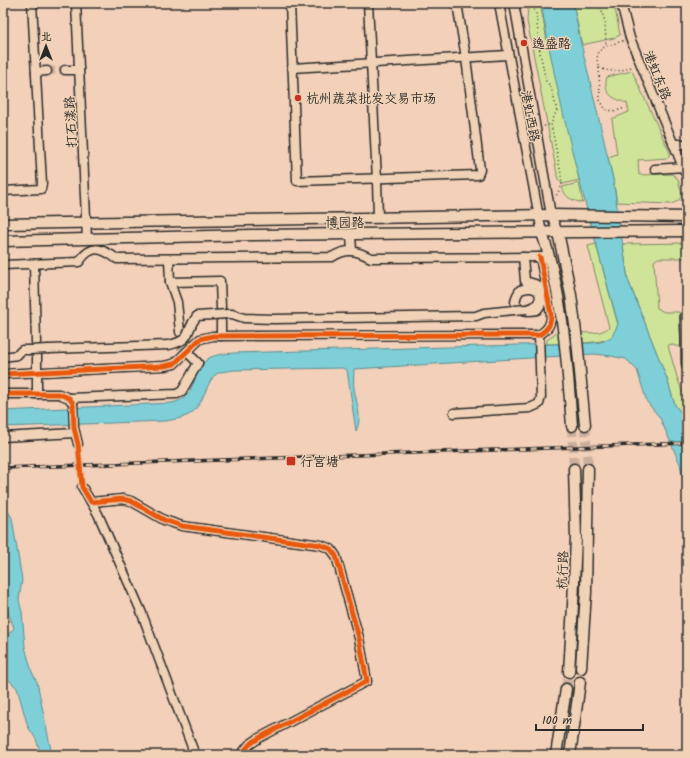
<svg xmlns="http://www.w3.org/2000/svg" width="690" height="758" font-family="Kalam,'LXGW WenKai TC',sans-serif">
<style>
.green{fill:#cfe499;stroke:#7d8862}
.water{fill:#7ecfd7;stroke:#5d8d92}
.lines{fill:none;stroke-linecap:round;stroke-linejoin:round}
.minor-tunnel{stroke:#caaf9d;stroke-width:8;stroke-dasharray:8 4;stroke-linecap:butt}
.major-tunnel{stroke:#caaf9d;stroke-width:10;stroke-dasharray:10 5;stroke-linecap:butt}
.minor-casing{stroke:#2b2b2b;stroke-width:11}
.major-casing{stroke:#2b2b2b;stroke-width:13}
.path{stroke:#2b2b2b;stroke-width:1.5;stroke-dasharray:1 3;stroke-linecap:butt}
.minor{stroke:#f0d2b6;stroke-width:8}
.major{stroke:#f0d2b6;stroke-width:10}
.rail-casing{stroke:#2b2b2b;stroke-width:3.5}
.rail{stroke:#f0d2b6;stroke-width:2;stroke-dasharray:6;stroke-linecap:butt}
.minor-bridge-casing{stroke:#2b2b2b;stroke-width:11;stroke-linecap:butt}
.minor-bridge{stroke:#f0d2b6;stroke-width:8}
.cycleway-casing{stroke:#f0d2b6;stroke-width:8}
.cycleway{stroke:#e8590c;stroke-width:5}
.poi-dot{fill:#c8321e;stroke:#f0d2b6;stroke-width:1.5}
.labels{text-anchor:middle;stroke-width:3;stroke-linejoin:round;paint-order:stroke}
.poi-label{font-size:13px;fill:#2b2b2b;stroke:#f0d2b6;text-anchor:start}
.street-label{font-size:13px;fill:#2b2b2b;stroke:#f0d2b6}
</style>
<rect width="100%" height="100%" fill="#f2d0b9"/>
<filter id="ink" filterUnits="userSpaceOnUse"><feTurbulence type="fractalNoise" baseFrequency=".025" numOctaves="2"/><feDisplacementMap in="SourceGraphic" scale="8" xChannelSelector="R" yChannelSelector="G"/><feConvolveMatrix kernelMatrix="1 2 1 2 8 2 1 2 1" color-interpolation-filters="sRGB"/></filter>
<g filter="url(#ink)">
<g class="green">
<polygon points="527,3 540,3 547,41 551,47 579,180 562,184 558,179 527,21 528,8"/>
<polygon points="573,3 614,3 620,35 614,38 582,45"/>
<path d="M632,71L670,153L668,158L638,160L639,175L672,174L678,179L682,195L678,201L671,204L617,202L613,179L608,157L617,154L612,119L629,112L627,103C614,99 602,94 607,77Z"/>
<path d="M579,183L583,203C572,200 566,199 562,187Z"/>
<polygon points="687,243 687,258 658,258 654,261 657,308 664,312 679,312 681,344 678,347 670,344 668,346 677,377 687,406 687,420 675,405 667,379 628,280 623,244"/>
<path d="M596,244L618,325L612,338C591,345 568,343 546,344L547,340L560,329C572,332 600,337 609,327L588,246Z"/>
</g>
<g class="water">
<path d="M541,3H573L580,39L613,179L628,280L667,379L675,405L687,420V497L680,464L660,418L647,402L637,370L626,359L611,356L594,354L354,369C354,375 353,382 354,388C356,403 363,417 356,431L347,370L342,368L234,370C229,371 221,371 216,374C211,378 209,384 206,390C196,414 191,417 165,421L3,427V411L171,403C176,402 183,400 187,395C196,384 196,366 209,358C216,354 226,354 234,353L591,343L601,342L611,338L618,324C589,218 559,112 541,3Z"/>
<polygon points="3,509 8,511 12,518 22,580 19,600 22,612 25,647 32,672 37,682 52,755 41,755 36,739 28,727 17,688 6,677 3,676 3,656 5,653 6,645 6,637 14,628 6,607 3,580"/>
</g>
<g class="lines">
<g class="minor-tunnel">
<polyline points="47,71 65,70"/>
<polyline points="180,335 181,350"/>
<polyline points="78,444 82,487"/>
</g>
<g class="major-tunnel">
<polyline points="585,425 588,469"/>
<polyline points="572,426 574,469"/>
<polyline points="566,689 569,672"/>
</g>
<g class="minor-casing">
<g id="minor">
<polyline points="76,3 87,239"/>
<polyline points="290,3 297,181 478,175 480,170 466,58 457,3"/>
<polyline points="368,3 377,180 378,218"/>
<polyline points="499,3 542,233"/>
<polyline points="514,3 551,215 558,232"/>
<polyline points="621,3 630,38 687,177"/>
<polyline points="292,68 508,55"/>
<polyline points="65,70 79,70"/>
<polyline points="36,72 47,71"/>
<polyline points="673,144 687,144"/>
<polyline points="655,169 684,167"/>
<polyline points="3,191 41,189 42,184 32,3"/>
<polyline points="351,235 352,251"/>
<path d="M523,257L525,281L535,284L542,289C543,298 543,303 537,310C527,312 520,312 515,302L517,295L520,290C544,281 546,306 527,309"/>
<polyline points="169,259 170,282 177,302 180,332"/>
<polyline points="34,264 36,342"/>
<path d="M3,265L79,262C91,244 101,247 117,259L332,257C347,248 355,250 371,258L545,257"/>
<polyline points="170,282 220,281 221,308"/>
<polyline points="228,314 232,314 244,318 274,319 476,316 484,313 514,310"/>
<polyline points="687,316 685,316 686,363 687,367"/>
<polyline points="221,322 221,336"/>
<polyline points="49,349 169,345"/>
<polyline points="37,356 37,394"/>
<polyline points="3,357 17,355 22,350 29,350"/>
<path d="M3,374L164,366L174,364L200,339L213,336L539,335C548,329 551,325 551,314L540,257"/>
<polyline points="3,394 59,394 69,398 73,403 74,428 78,444"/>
<polyline points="69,398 177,394 182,391 198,363 187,352"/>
<polyline points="454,413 530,408 539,404 541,397 539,335"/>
<polyline points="3,437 75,433"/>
<polyline points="82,487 91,502 123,499 131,501 164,520 182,526 321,545 331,549 336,556 359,638 367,681 259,738 249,745 241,755"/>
<polyline points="91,502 98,514 141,611 195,755"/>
</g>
</g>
<g class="major-casing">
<g id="major">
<polyline points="3,224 551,215 687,217"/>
<polyline points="558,232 571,295 577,340 585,425"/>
<path d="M542,233C563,295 567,361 572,426"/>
<polyline points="3,241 252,235 687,231"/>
<polyline points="581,668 586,592 588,469"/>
<polyline points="569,672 573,605 576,538 574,469"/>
<polyline points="556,755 566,689"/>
<polyline points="570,755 580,682"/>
</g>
</g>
<g class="path">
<polyline points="530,3 536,13 540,53 546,81 551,87 557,110 551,124 561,174 562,185 555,198"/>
<polyline points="600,3 605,22 606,46"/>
<path d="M623,41L606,46L598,52L597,60L599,68C613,73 621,71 634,66"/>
<polyline points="599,68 600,100 606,110 616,111 625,108"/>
<polyline points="544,126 551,124"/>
</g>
<use href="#minor" class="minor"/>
<use href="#major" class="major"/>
<g class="rail-casing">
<polyline id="rail" points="3,468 687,443"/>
</g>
<use href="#rail" class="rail"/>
<g class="minor-bridge-casing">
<g id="minor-bridge">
<polyline points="514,310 527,309"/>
<path d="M169,345C194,339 184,332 197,316L228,314"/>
<polyline points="29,350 49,349"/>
</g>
</g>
<use href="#minor-bridge" class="minor-bridge"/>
<g class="cycleway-casing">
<g id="cycleway">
<path d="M3,374L164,366L174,364L200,339L213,336L539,335C548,329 551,325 551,314L540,257"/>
<polyline points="3,394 59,394 69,398 73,403 74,428 78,444 82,487 91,502 123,499 131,501 164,520 182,526 321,545 331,549 336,556 359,638 367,681 259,738 249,745 241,755"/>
</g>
</g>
<use href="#cycleway" class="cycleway"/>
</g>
</g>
<g class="poi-dot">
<circle cx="524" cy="43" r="4"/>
<circle cx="298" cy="98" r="4"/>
<rect x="286" y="456" width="10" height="10" rx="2"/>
</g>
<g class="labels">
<g class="poi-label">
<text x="532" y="48">逸盛路</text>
<text x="306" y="103">杭州蔬菜批发交易市场</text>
<text x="300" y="466">行宫塘</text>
</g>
<g class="street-label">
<text transform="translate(658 75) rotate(68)" y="5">港虹东路</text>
<text transform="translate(531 116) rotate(79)" y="5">港虹西路</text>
<text transform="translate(70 122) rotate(-93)" y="5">打石漾路</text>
<text x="345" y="227">博园路</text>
<text transform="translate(562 570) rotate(-88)" y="5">杭行路</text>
</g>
</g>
<rect width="690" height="758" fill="none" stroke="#f0d2b6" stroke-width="16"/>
<rect x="8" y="8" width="674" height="742" fill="none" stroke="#2b2b2b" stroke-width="1.5" filter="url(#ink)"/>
<g transform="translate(46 46)" stroke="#f0d2b6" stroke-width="3" paint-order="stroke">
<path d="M0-3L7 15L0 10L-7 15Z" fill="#2b2b2b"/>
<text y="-6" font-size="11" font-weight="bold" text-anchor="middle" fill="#2b2b2b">北</text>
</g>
<path d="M536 724v6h107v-6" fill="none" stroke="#2b2b2b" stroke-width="2"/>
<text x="542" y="724" font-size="12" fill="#2b2b2b" stroke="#f0d2b6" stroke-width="3" paint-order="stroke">100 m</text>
</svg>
